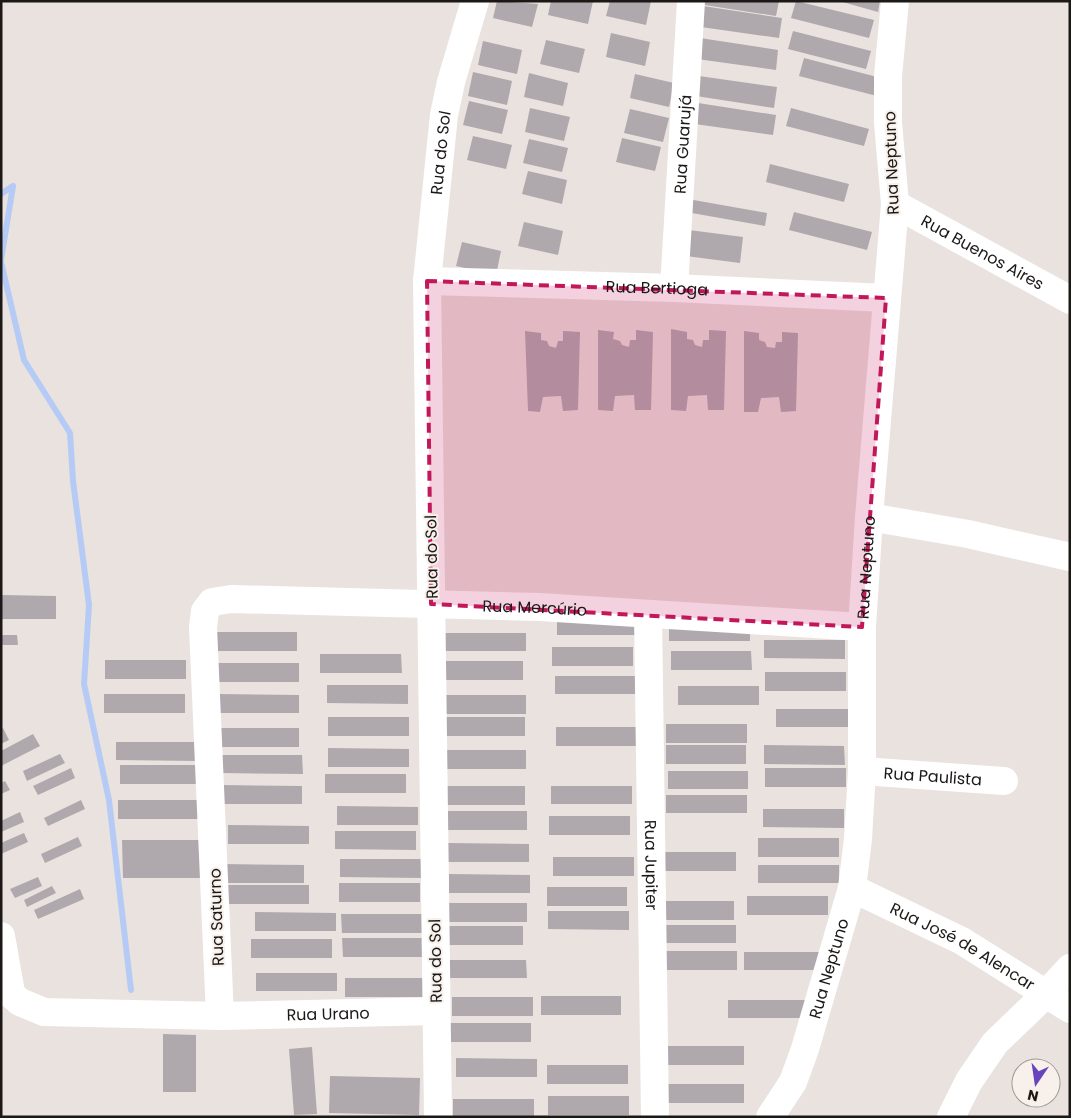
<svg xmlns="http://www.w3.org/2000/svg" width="1071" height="1118" font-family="Poppins,sans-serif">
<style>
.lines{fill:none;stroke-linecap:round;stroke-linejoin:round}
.stream{stroke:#b5cbf5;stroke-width:6}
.building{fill:#afa9ae}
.minor{stroke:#fff;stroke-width:28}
.marked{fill:#c2185b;fill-opacity:0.2;stroke:#c2185b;stroke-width:4;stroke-dasharray:10 6;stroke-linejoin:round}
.labels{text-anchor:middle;stroke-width:4;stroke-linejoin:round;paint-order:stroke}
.street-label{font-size:16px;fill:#1b1816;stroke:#f7f0eb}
</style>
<rect width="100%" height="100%" fill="#eae2de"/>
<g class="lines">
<g class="stream">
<polyline points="1,194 13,186 1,260"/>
<polyline points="1,262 24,360 70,433 73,481 89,605 84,684 109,800 131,990"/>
</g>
</g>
<g class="building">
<polygon points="497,1 538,4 532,27 493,18"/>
<polygon points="551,1 593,1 588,24 548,15"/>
<polygon points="610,1 651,1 646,25 606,16"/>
<polygon points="699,1 779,1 776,16 698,4"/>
<polygon points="796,1 874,20 869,38 791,18"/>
<polygon points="839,1 880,1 878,12"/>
<polygon points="703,6 782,18 779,38 701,27"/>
<polygon points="793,31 871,51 866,69 788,49"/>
<polygon points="611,33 650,42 645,66 606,57"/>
<polygon points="700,38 778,50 776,70 697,59"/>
<polygon points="546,40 585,49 579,73 540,64"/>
<polygon points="483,41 522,50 517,74 478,65"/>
<polygon points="804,58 881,78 877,96 799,76"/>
<polygon points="473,72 512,81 507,105 468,96"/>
<polygon points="529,73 568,83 563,106 524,97"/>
<polygon points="635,74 674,83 669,107 630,98"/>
<polygon points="699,76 777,87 774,108 696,96"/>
<polygon points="469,101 508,110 502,134 463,125"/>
<polygon points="698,103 776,115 773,135 695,124"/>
<polygon points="530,108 570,117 564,141 525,132"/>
<polygon points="791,108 869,129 864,146 786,126"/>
<polygon points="630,109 669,118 663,142 624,133"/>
<polygon points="473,136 512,145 506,169 467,160"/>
<polygon points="622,138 661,147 655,171 616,162"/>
<polygon points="529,139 568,148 562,172 523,163"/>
<polygon points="770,164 849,184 844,202 766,182"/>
<polygon points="528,171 567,180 562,204 522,194"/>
<polygon points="688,199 767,213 765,226 686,212"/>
<polygon points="794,212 872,232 867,250 789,230"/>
<polygon points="524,222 563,231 558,255 518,246"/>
<polygon points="689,230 743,237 740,263 686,256"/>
<polygon points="462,242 501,251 496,275 456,266"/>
<polygon points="671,329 687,332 687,339 693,340 695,345 702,347 703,340 709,340 709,330 726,331 724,410 708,410 707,395 688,396 686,411 671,410"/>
<polygon points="598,330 614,332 613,339 620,341 622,345 629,347 630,340 636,340 636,330 653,332 651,410 635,410 634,395 615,396 613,411 598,410"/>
<polygon points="525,331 541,333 541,340 547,341 549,346 556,348 558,341 563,341 563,331 580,332 578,410 563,411 561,396 543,397 540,412 528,411"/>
<polygon points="744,331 759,333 759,340 765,342 767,347 775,348 776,342 782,342 782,332 798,333 796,411 781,412 779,397 761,398 758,412 744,412"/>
<polygon points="1,595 56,596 56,619 1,619"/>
<rect x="557" y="616" width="81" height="19"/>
<rect x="669" y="622" width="81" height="19"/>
<rect x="216" y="632" width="81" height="19"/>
<rect x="445" y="633" width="81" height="18"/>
<polygon points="1,635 17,635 18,645 1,645"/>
<polygon points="764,640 845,640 845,659 764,658"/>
<rect x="552" y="647" width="81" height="19"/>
<polygon points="671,651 751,651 752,670 671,670"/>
<polygon points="320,654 401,654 402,673 320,673"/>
<rect x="105" y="660" width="81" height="19"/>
<rect x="442" y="661" width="81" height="19"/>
<polygon points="218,663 299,663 299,682 219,682"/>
<rect x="765" y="672" width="81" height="19"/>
<rect x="555" y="676" width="81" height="18"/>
<polygon points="327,685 408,685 408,704 327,703"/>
<rect x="678" y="686" width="81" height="19"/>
<rect x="104" y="694" width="81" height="19"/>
<polygon points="218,694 299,695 299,713 218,713"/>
<rect x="445" y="695" width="81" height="19"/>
<rect x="776" y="709" width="81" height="18"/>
<rect x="328" y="717" width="81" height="19"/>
<rect x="444" y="717" width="81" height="19"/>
<rect x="666" y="724" width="81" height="19"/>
<rect x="556" y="727" width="81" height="19"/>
<polygon points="3,728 9,740 1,744 1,729"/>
<rect x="218" y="728" width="81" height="19"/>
<polygon points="33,734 40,746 1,766 1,751"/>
<polygon points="116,742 197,742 197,761 116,760"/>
<rect x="666" y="745" width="80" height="19"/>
<polygon points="764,745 844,746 845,765 764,764"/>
<polygon points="328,748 409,749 409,767 328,767"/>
<rect x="446" y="750" width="80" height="19"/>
<polygon points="60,754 65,763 27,781 23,771"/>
<polygon points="222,755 302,755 303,774 222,773"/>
<rect x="120" y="765" width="81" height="19"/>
<polygon points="71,768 75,778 38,795 33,786"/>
<rect x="765" y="768" width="81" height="19"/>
<rect x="668" y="771" width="80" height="18"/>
<rect x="325" y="774" width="81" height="19"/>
<polygon points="5,781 10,790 1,794 1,783"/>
<polygon points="221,785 302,786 302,804 222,804"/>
<rect x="444" y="786" width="81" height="19"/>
<rect x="551" y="786" width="81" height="18"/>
<rect x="666" y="795" width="81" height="18"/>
<polygon points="81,800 85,809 48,826 44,818"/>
<rect x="118" y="800" width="81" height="19"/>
<polygon points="337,806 418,807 418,825 337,825"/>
<polygon points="763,809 844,809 844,828 763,827"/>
<rect x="446" y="811" width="81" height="19"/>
<polygon points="20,812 24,822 1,832 1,821"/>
<rect x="549" y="816" width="81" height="19"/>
<polygon points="228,825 309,826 309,844 228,844"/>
<polygon points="335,831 416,831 416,850 335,849"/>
<polygon points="24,833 28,842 1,854 1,843"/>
<polygon points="78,837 82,846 45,863 41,854"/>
<rect x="758" y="838" width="81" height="19"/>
<polygon points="122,840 203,840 203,878 123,878"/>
<polygon points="448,843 529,844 529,862 448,862"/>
<rect x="655" y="852" width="81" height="19"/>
<rect x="553" y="857" width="81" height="19"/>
<polygon points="340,859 421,859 421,878 340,877"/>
<polygon points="223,864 304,865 304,883 223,883"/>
<rect x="758" y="865" width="81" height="18"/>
<polygon points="449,874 530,875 530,893 449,893"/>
<polygon points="38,877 42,886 15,898 10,889"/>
<rect x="339" y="883" width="81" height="19"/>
<rect x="228" y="885" width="81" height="19"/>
<polygon points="52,886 56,893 27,907 24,900"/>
<rect x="547" y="887" width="80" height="19"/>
<polygon points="80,889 84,899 38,919 34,910"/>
<rect x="747" y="896" width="81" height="19"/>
<rect x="653" y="901" width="81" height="19"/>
<rect x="446" y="903" width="81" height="19"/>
<polygon points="548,911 629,911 629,930 548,929"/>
<polygon points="255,912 336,913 336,931 255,931"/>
<polygon points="341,914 422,914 423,933 342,933"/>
<rect x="655" y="925" width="81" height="18"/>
<rect x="442" y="926" width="81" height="19"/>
<polygon points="342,938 424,938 424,957 343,957"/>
<rect x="251" y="939" width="81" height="19"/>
<rect x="656" y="951" width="81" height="19"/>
<rect x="744" y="952" width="81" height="18"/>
<polygon points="446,960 526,960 527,978 446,978"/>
<rect x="256" y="973" width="81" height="18"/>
<rect x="345" y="978" width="81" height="19"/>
<rect x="541" y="996" width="80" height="19"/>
<rect x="452" y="997" width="81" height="19"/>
<rect x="728" y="1000" width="82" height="18"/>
<rect x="450" y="1023" width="81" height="19"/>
<polygon points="163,1034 196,1035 196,1092 163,1092"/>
<rect x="663" y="1046" width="81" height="19"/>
<polygon points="312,1047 317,1114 294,1115 289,1049"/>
<polygon points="456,1058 537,1059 537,1077 456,1077"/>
<rect x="547" y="1065" width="81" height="19"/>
<polygon points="330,1076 420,1078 419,1115 329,1113"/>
<rect x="663" y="1084" width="81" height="19"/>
<rect x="548" y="1096" width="81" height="19"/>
<rect x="453" y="1099" width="81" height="18"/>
</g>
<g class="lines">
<g class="minor">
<path id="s1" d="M895,204L1070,300"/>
<path id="s2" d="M427,281L674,288L886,298"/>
<path id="s3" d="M674,288L691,1"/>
<polyline points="869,517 968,534 1070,557"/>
<path id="s4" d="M648,614L655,1117"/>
<path id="s5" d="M862,771L1004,781"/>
<path id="s6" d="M852,888L962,941L1070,1009"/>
<polyline points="1,936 11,993"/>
<path id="s7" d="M1,986L20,1002L44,1012L220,1016L436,1011"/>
<path id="s8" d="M220,1016L203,627L205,611L212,602L231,599L540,607L862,627"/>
<path id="s9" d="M438,1117L427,281L444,115L451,82L475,1"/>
<path id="s10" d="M770,1117L793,1082L805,1049L852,888L858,839L862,771V627L869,517L895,204L888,122V76L895,1"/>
<polyline points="951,1117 969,1081 995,1043 1045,995 1070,968"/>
</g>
</g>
<path class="marked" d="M427,281L886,298L862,627L431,604Z"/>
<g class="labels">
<g class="street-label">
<text dy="6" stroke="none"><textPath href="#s3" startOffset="144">Rua Guarujá</textPath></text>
<text dy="6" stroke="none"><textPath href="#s9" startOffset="965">Rua do Sol</textPath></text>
<text transform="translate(891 163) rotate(-92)" y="6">Rua Neptuno</text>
<text dy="6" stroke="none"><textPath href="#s1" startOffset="100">Rua Buenos Aires</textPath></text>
<text dy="6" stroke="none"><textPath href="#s2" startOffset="230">Rua Bertioga</textPath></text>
<text transform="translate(431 557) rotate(-91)" y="6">Rua do Sol</text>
<text dy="6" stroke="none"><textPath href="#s10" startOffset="566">Rua Neptuno</textPath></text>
<text dy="6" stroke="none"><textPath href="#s8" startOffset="740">Rua Mercúrio</textPath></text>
<text dy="6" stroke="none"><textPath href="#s5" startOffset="71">Rua Paulista</textPath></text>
<text dy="6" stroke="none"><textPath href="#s4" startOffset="251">Rua Jupiter</textPath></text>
<text transform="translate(216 917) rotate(-92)" y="6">Rua Saturno</text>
<text dy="6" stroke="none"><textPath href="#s6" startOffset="125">Rua José de Alencar</textPath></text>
<text transform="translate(435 961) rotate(-91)" y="6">Rua do Sol</text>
<text dy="6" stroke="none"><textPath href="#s10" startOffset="161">Rua Neptuno</textPath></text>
<text dy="6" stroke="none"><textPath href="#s7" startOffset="335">Rua Urano</textPath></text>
</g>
</g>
<rect width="1071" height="1118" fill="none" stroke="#1b1816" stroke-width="5"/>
<g transform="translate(1036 1083) rotate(193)"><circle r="24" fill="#f7f0eb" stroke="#9f9a96"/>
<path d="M0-4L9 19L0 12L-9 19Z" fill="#6744bd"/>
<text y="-8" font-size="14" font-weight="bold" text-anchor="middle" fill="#1b1816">N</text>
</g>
</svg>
